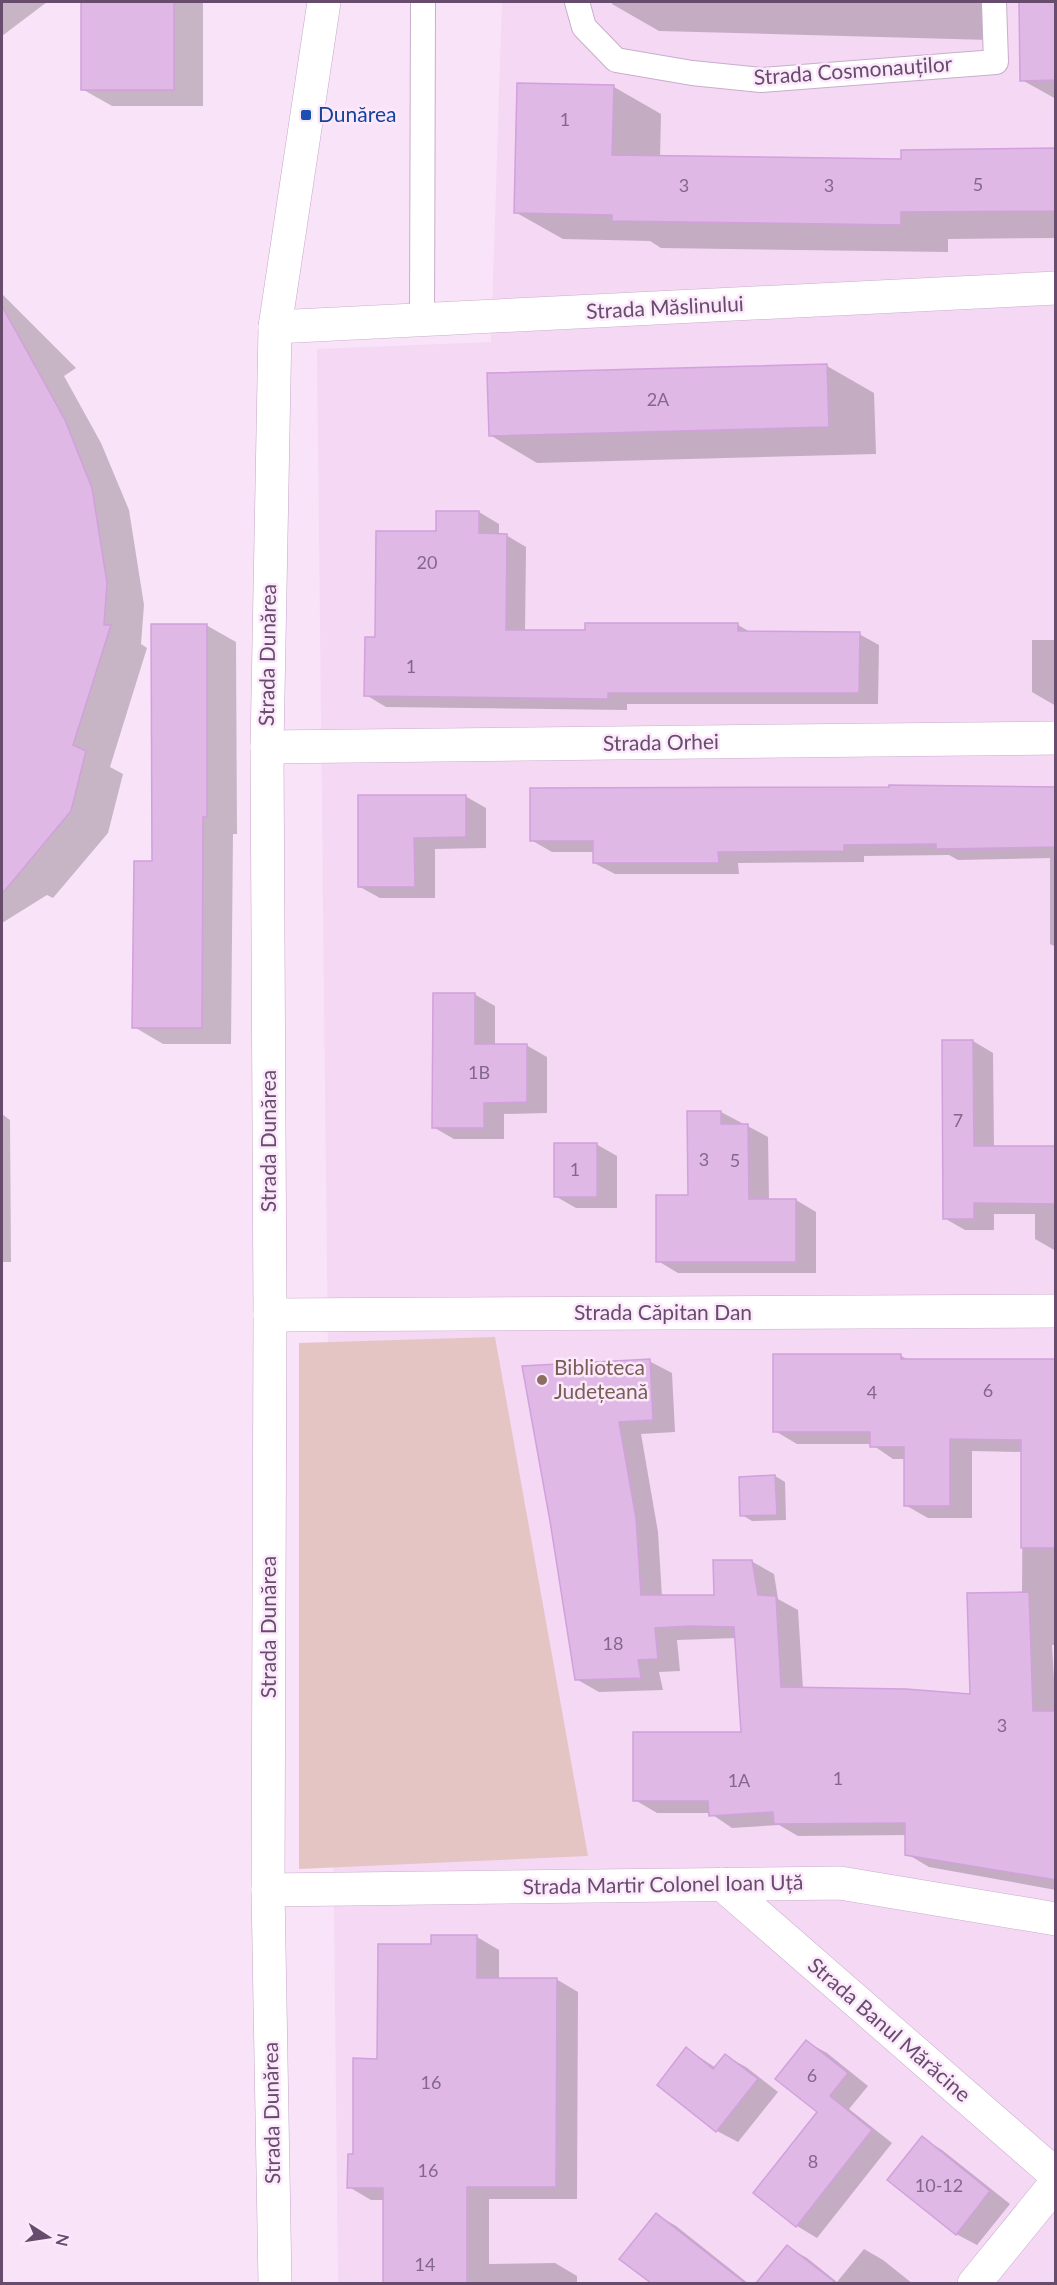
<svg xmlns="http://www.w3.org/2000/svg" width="1057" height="2285" font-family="Lato,sans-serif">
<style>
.residential{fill:#f5d8f4}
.green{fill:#e4c5c3}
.shadow{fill:#0003}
.building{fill:#dfb8e6;stroke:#d2a0dc;stroke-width:1.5}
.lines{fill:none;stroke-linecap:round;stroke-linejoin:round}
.lane-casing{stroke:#c8aecb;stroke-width:26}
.street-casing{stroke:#c8aecb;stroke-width:34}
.secondary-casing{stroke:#c5a6c8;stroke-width:34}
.lane{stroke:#fff;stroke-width:24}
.street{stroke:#fff;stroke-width:33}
.secondary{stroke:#fff;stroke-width:33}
.transit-dot{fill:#1a4fb4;stroke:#fce8fb;stroke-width:2}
.education-dot{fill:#8d6e63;stroke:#fce8fb;stroke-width:2}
.labels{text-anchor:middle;stroke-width:5;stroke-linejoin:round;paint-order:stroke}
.number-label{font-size:18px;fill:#85678c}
.street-label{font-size:21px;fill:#674c6e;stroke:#fce8fb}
.transit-label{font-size:21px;fill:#164399;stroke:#fce8fb;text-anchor:start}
.education-label{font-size:21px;fill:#785e54;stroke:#fce8fb;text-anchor:start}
</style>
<rect width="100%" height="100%" fill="#f9e3f8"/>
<polygon class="residential" points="502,2 1055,2 1055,2283 338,2283 317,349 491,342"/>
<polygon class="green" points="495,1337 588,1856 299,1869 299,1343"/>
<g class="shadow">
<polygon points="2,2 47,2 2,36"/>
<polygon points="83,2 203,2 203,106 112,106 82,89"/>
<polygon points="612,2 990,2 989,40 659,31 612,4"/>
<polygon points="1020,2 1056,2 1056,99 1022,80"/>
<polygon points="614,87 661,114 660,158 903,161 1056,150 1056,238 948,239 948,252 661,248 650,241 563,239 515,212"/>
<polygon points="2,294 76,368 64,376 101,443 129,510 144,605 141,644 147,648 110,767 123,774 108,833 53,898 47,895 2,923"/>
<polygon points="827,366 874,393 876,454 537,463 490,435"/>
<polygon points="479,512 499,524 499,535 506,535 526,547 525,632 586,632 586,624 738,625 752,633 859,634 879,645 878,704 627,704 627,710 386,707 366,695 377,639 438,533"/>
<polygon points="206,625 236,642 237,834 233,834 231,1044 163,1044 134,1027 153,863"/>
<polygon points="1032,640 1056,640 1056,706 1032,692"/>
<polygon points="1056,789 1056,947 1050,944 1050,858 958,860 949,855 864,856 864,862 738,863 739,874 615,874 594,863 594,852 552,852 531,840"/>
<polygon points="465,796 486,808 486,848 435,849 435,898 380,898 360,887 360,797"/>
<polygon points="474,994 495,1006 495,1046 526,1045 547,1057 547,1113 504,1114 504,1139 454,1139 433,1127"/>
<polygon points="973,1041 993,1053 994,1148 1056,1147 1056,1251 1035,1239 1035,1214 994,1214 994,1230 965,1230 944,1218"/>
<polygon points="721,1112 768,1137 769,1200 796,1200 816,1212 816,1273 678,1273 658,1261 690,1197"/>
<polygon points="2,1114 10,1120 11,1262 2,1262"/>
<polygon points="596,1144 617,1156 617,1208 576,1208 555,1196"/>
<polygon points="901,1356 909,1360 1056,1360 1056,1645 1052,1645 1056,1713 1056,1890 929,1867 907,1854 907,1835 798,1836 779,1825 732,1828 710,1813 657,1813 635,1800 742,1733 737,1638 677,1640 680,1671 659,1672 663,1690 599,1692 576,1679 552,1521 649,1361 672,1373 675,1432 641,1434 658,1532 662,1597 715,1596 751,1561 774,1574 778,1599 798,1610 803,1689 972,1695 1022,1594 1023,1452 972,1451 972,1518 928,1518 905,1505 906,1459 893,1459 871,1444 797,1444 775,1431"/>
<polygon points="775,1476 785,1482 786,1520 752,1521 742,1515"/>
<polygon points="477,1937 499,1950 499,1979 556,1979 578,1992 577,2199 489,2199 489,2264 555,2263 577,2276 577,2284 385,2284 385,2200 371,2200 349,2187 355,2155 379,2060 433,1945"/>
<polygon points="807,2042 827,2053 868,2086 849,2109 892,2143 817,2238 797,2226 755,2193 819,2112"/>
<polygon points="687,2049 716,2068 725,2056 746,2067 778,2092 738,2142 717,2131 659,2084"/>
<polygon points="922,2138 942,2150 1010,2204 977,2245 956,2234"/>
<polygon points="657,2215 676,2226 749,2284 653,2284 622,2258"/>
<polygon points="787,2247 807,2258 837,2282 864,2249 883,2260 913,2284 758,2284"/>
</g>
<g class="building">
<rect x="81" y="2" width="93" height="88"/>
<polygon points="1019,2 1056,2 1056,80 1020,81"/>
<polygon points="517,83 614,85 612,155 901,159 901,150 1056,148 1056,211 901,212 901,225 612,221 612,215 514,213"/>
<polygon points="2,306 65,420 92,488 107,583 104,625 111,625 73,745 86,751 71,811 2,894"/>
<polygon points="827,364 829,427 489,436 487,373"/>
<polygon points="436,511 479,511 479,533 507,534 506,630 585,630 585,623 738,623 738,631 860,632 859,693 608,693 608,699 364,696 365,637 375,637 376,531 436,531"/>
<polygon points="151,624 207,624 207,817 203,817 202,1028 132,1028 134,861 152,861"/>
<polygon points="889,785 1056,787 1056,847 936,849 936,844 844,845 844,851 718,852 719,863 593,863 593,841 530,841 530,788 889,787"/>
<polygon points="358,795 466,795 466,837 414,838 415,887 358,887"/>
<polygon points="433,993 475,993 475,1044 527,1044 527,1102 484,1103 484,1128 432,1128"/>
<polygon points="942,1040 973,1040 974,1146 1056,1146 1056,1204 974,1203 974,1219 943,1219"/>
<polygon points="687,1111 721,1111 721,1124 748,1124 749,1199 796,1199 796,1262 656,1262 656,1195 688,1195"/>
<rect x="554" y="1143" width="43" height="54"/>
<polygon points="773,1354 901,1354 901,1359 1056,1359 1056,1548 1021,1548 1021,1440 950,1439 950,1506 904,1506 904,1447 870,1447 870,1432 773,1432"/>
<polygon points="650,1359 653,1420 619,1422 636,1518 641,1595 714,1595 713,1560 752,1560 758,1595 776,1596 781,1687 906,1689 970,1694 967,1593 1029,1592 1033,1711 1056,1711 1056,1880 905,1855 905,1823 774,1824 773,1812 709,1816 708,1801 633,1801 633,1732 741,1732 734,1627 690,1626 655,1628 658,1659 638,1660 641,1678 575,1680 550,1521 522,1366"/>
<polygon points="775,1475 777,1515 740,1516 739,1477"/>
<polygon points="431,1935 477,1935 477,1978 557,1978 556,2187 467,2187 467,2283 383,2283 383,2188 347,2188 348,2154 353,2154 353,2058 377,2059 378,1944 431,1944"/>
<polygon points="806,2040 848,2073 830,2096 872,2130 796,2227 753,2193 817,2112 775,2079"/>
<polygon points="686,2047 713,2069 725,2054 758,2079 716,2132 657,2085"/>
<polygon points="922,2136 990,2191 956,2235 887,2180"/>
<polygon points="656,2213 745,2283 651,2283 619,2259"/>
<polygon points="787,2245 836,2283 756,2283"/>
</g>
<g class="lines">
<g class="lane-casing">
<g id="lane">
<polyline points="577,2 584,27 616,60 692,73 761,80 996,62 994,2"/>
<polyline points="422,320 423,2"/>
</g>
</g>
<g class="street-casing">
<g id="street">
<polyline points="275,327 1056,288"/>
<polyline points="267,747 1056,738"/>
<polyline points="270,1315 1056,1311"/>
<polyline points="722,1884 1056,2175"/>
<polyline points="268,1890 840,1883 1056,1919"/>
<polyline points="974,2284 1056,2183"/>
</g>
</g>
<g class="secondary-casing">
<polyline id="secondary" points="275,2284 268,1890 270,1315 267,747 275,327 324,2"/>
</g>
<use href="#lane" class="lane"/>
<use href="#street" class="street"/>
<use href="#secondary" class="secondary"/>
</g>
<rect class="transit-dot" x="300" y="109" width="12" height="12" rx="3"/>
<circle class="education-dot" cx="542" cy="1380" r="6"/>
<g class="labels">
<g class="number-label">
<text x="565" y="126">1</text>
<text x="978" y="191">5</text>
<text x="684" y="192">3</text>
<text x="829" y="192">3</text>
<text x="658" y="406">2A</text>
<text x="427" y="569">20</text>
<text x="411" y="673">1</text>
<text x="479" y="1079">1B</text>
<text x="958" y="1127">7</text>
<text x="704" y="1166">3</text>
<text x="735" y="1167">5</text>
<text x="575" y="1176">1</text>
<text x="988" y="1397">6</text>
<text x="872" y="1399">4</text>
<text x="613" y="1650">18</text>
<text x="1002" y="1732">3</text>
<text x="838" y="1785">1</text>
<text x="739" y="1787">1A</text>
<text x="812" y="2082">6</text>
<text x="431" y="2089">16</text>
<text x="813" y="2168">8</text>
<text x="428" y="2177">16</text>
<text x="939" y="2192">10-12</text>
<text x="425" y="2271">14</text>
</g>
<g class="street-label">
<text transform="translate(853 71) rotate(-4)" y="7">Strada Cosmonauților</text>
<text transform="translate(665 308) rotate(-3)" y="7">Strada Măslinului</text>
<text transform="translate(268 655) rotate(-89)" y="7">Strada Dunărea</text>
<text transform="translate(661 743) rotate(-1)" y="7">Strada Orhei</text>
<text transform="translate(269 1141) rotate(-90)" y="7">Strada Dunărea</text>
<text x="663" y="1320">Strada Căpitan Dan</text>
<text transform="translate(269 1627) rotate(-90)" y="7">Strada Dunărea</text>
<text transform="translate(663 1885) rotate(-1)" y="7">Strada Martir Colonel Ioan Uță</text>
<text transform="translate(889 2030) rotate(41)" y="7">Strada Banul Mărăcine</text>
<text transform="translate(272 2113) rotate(-91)" y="7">Strada Dunărea</text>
</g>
<g class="transit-label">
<text x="318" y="122">Dunărea</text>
</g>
<g class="education-label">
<text x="554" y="1375">Biblioteca<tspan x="554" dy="24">Județeană</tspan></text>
</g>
</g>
<rect width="1057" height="2285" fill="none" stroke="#674c6e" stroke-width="6"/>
<g transform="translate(48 2237) rotate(102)" stroke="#fce8fb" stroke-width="4.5" paint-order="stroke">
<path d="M0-4.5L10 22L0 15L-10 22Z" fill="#674c6e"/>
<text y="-9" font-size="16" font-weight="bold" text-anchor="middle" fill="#674c6e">N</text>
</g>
</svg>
